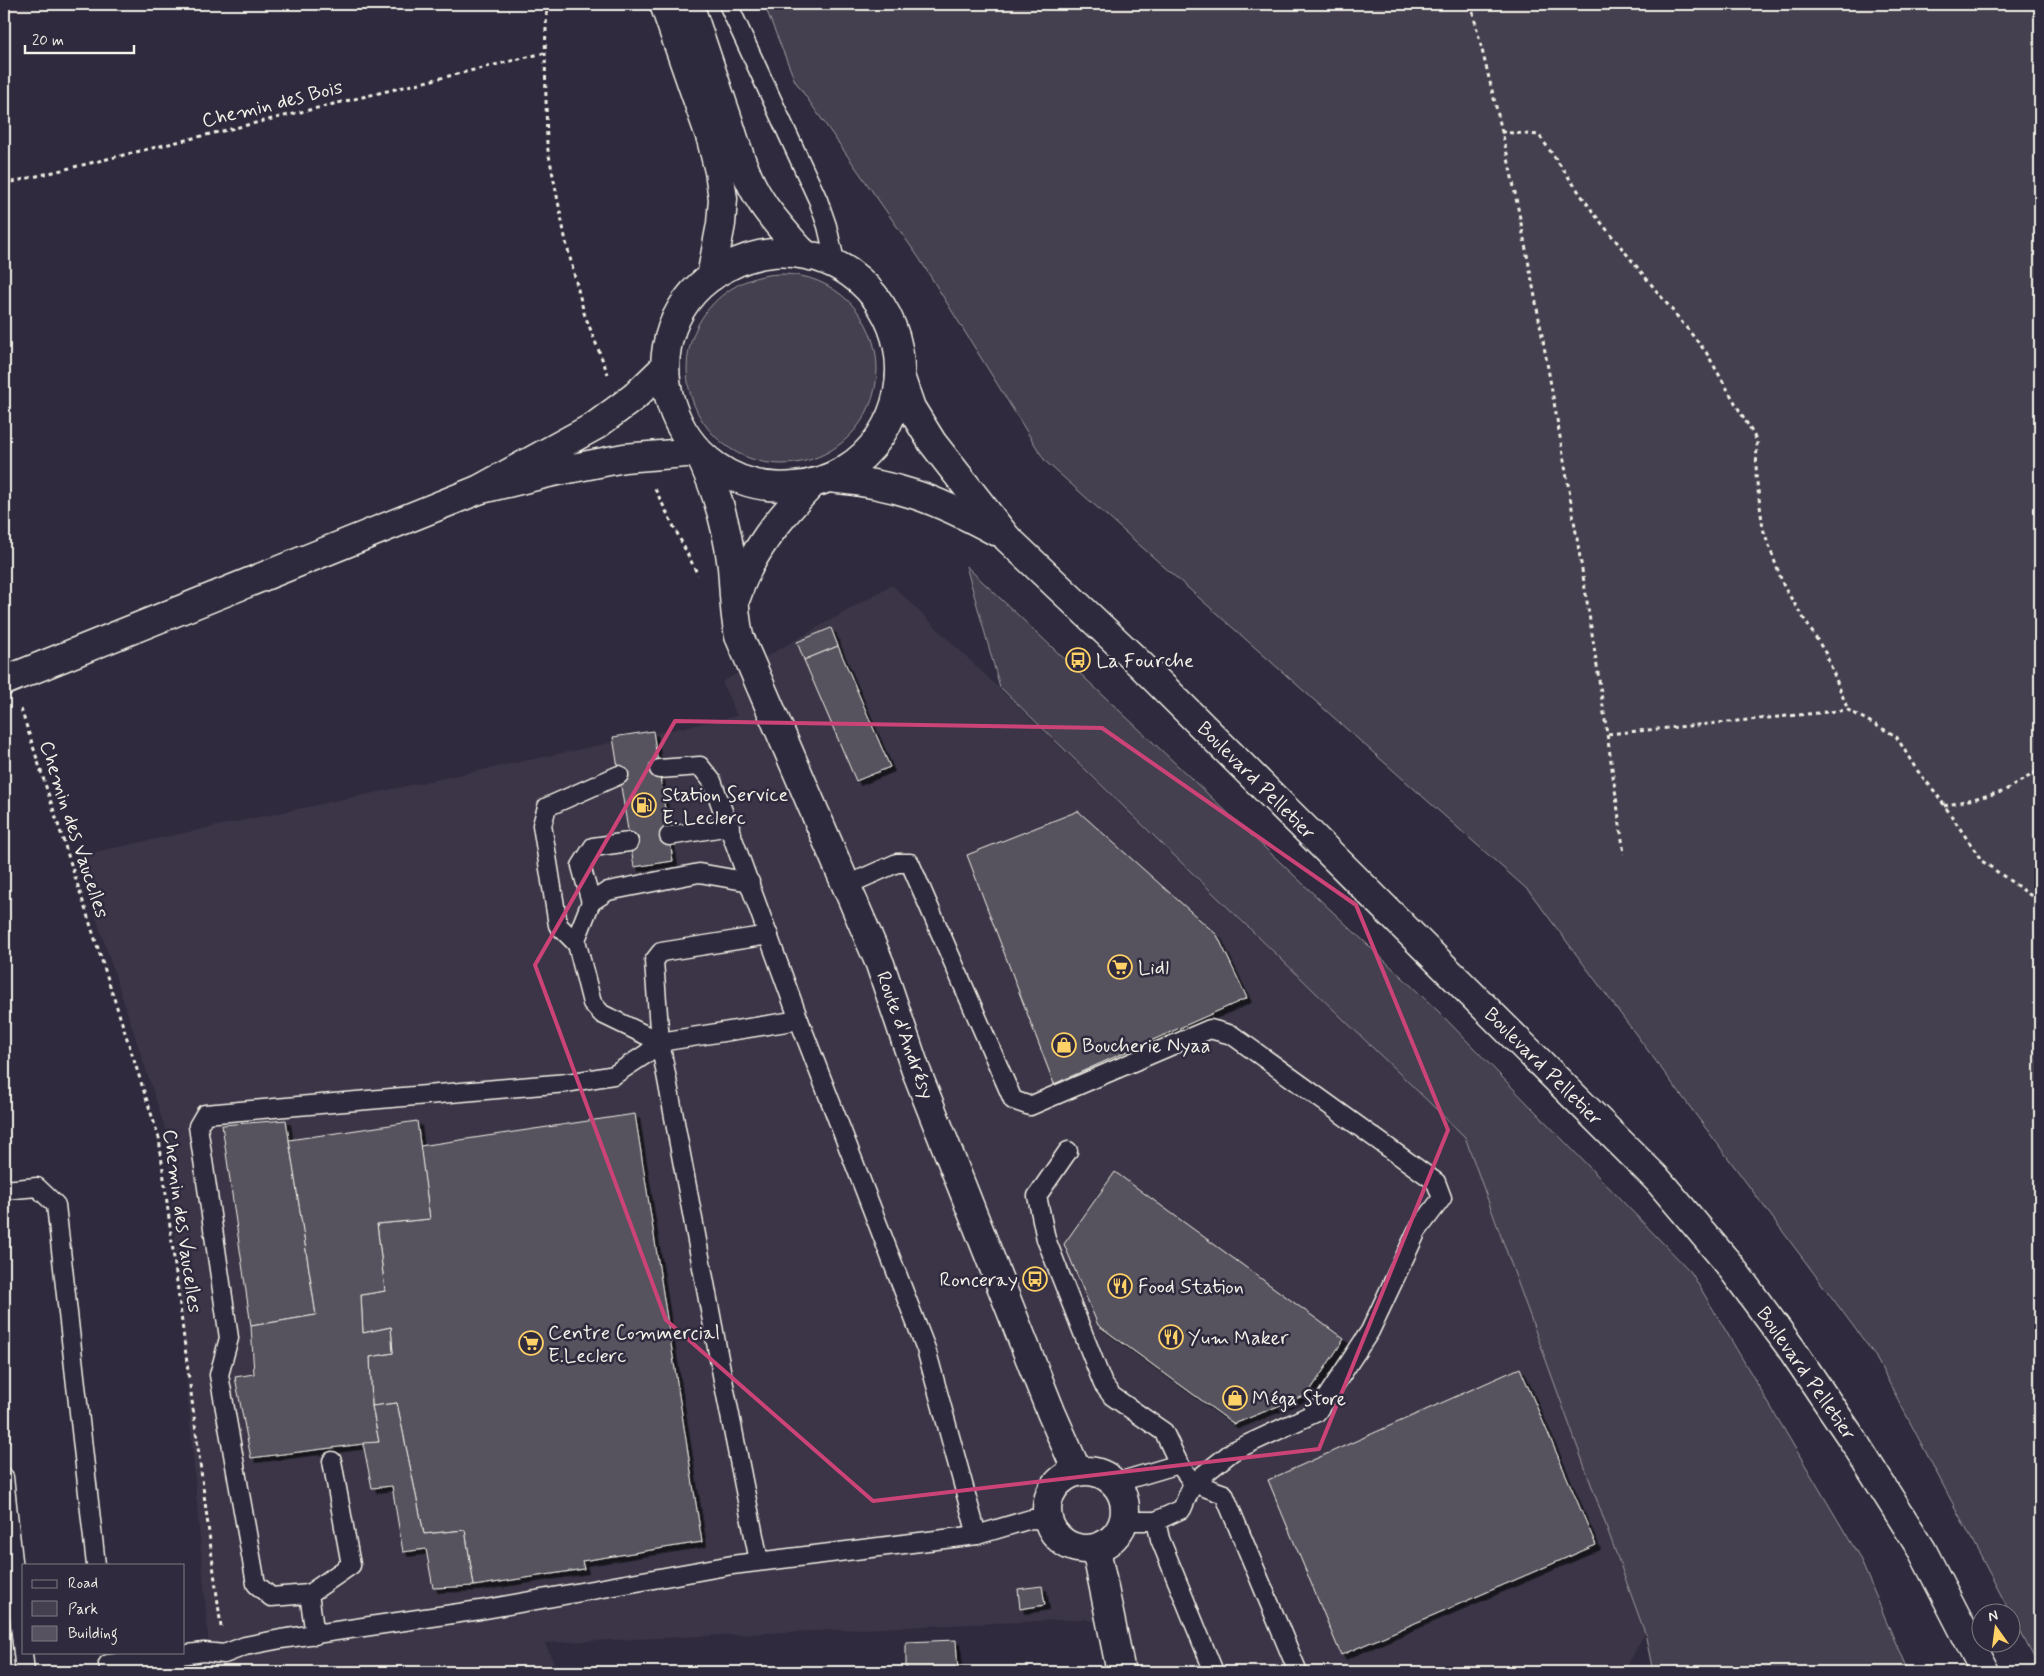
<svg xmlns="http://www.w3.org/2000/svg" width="2044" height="1676" font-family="Mynerve,sans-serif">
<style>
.built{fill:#3b3647}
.green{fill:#454050;stroke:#9c989c}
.building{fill:#56525f;stroke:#f4f1e8;filter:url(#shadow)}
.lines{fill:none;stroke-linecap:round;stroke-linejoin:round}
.service-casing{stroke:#f4f1e8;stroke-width:21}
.tertiary-casing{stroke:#f4f1e8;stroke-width:31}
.secondary-casing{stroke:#f4f1e8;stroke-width:31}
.path{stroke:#f4f1e8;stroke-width:3;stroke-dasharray:4 4;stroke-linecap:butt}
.service{stroke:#2f2a3d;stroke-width:18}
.tertiary{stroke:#2f2a3d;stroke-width:28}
.secondary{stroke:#2f2a3d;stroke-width:28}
.marked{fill:none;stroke:#cc4377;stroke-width:4;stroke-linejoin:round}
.labels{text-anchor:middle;stroke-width:5;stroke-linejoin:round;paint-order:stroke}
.street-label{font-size:20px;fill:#f4f1e8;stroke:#2f2a3d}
.poi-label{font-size:20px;fill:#f4f1e8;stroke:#2f2a3d;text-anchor:start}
</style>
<defs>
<filter id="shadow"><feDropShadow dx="4.5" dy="4.5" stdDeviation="0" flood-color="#0009"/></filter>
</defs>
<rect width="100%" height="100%" fill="#2f2a3d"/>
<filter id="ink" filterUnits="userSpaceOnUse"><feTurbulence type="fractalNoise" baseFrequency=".02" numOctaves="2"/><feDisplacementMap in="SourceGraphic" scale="10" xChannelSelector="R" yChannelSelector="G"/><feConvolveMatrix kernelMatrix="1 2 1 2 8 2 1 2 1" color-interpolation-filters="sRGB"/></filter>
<g filter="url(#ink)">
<g class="built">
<polygon points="4,4 54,4 4,14"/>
<polygon points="892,585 1465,1137 1645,1633 1624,1672 1131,1672 1120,1627 1084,1619 545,1643 558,1672 211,1672 166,1131 76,856 737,716 722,682"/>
</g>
<g class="green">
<polygon points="764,4 2040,4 2040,1669 1874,1354 1529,891 1045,461 919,258 795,81"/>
<circle cx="782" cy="369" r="95"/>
<polygon points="966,566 1439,1012 1691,1272 1859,1556 1908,1672 1653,1672 1645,1633 1465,1137 1000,687"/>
</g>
<g class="building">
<polygon points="831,628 838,646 804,660 797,642"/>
<polygon points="838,646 890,767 856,781 804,660"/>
<polygon points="653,731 673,861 634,867 613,737"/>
<polygon points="1078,811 1217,935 1247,998 1054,1084 967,855"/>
<polygon points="635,1114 702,1542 582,1561 584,1569 474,1586 465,1530 424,1534 397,1403 372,1406 370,1357 393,1353 391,1327 363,1333 361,1295 385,1291 377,1224 430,1219 420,1146"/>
<polygon points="286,1120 316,1315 251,1326 222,1125"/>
<polygon points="417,1121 430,1219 377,1224 385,1291 361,1295 363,1333 391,1327 393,1353 370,1357 372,1406 379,1442 251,1458 235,1377 254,1374 251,1326 316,1315 289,1140"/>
<polygon points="1115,1172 1344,1339 1308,1394 1234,1424 1098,1325 1064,1244"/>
<polygon points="1520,1368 1596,1545 1341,1655 1268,1480"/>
<polygon points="397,1403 424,1534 465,1530 474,1586 433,1588 426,1549 403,1552 392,1486 372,1488 363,1443 379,1442 372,1406"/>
<polygon points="1042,1586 1045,1605 1020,1609 1018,1589"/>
<polygon points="956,1640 958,1672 906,1672 906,1642"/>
</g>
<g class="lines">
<g class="service-casing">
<g id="service">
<polyline points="728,4 818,200 827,226 836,265"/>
<polyline points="659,769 700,766 712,781 799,1020"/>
<polyline points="619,775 547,807 542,825 558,925 577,944 592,1003 602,1014 660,1042 799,1020 926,1349 977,1535"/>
<polyline points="669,836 730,826"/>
<polyline points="847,885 897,863 910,863 1013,1100 1030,1106 1210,1029 1232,1035 1436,1182 1442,1198 1417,1231 1370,1331 1317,1412 1233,1451 1193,1483 1182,1509 1156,1521 1125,1521"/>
<polyline points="591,902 608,891 699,873 750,882"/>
<polyline points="575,942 591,902 581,866 593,847 629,842"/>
<polyline points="1068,1151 1037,1196 1046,1239 1103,1384 1112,1396 1164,1432 1179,1464 1193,1483 1224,1494 1298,1672"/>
<polyline points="4,1190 37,1187 56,1205 96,1565"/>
<polyline points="4,1477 25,1672"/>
<polyline points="1115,1483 1179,1464"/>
<polyline points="1156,1521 1160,1539 1214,1672"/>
<polyline points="759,1561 723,1380 660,1042 654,961 661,952 769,935"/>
<polyline points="309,1594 271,1597 256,1584 219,1375 229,1338 198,1126 205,1114 567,1083 614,1075 646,1054 660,1042"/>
<polyline points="315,1635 309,1594 351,1565 332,1461"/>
<polyline points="108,1664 204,1652 224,1654 245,1646 281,1639 480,1610 732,1565 977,1535 1031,1519 1047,1520"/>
</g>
</g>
<g class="tertiary-casing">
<g id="tertiary">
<path d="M478,490L553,472L624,458L698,452C717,489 727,525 732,567C734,590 734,613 739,636L880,964L915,1068L1051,1412L1077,1471"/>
<path d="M737,595C751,551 781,516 813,483"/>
<polyline points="4,681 478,490 595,426 634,397 665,367"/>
<circle cx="1086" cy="1510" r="39"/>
<polyline points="1096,1549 1121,1672"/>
</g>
</g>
<g class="secondary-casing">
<g id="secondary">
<polyline points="664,4 711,139 719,171 723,199 721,224 711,277"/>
<path d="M689,4C702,43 715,81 728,120C737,148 745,177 761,201C766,210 799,251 807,255C810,257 814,256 817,257C829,261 840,266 850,273C902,310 916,382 880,436C861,465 829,483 795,486C668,499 614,326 727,267C751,254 778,249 806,255"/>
<polyline points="900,376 911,408 932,442 1007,538 1141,665 1657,1179 1728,1263 1791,1348 1853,1440 1922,1550 1985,1672"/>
<path d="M829,478C897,484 936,499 995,531"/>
</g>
</g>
<g class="path">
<polyline points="547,4 545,53 547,145 566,242 584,313 608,374"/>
<path d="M1471,4C1486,69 1504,133 1516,198C1559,416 1594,635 1624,854"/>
<polyline points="1501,132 1539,135 1595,215 1706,352 1757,441 1756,475 1763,529 1784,587 1826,654 1848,710"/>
<polyline points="4,184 548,52"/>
<polyline points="655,489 698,575"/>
<polyline points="21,709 159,1138 189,1379"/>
<polyline points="1608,734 1848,710 1896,736 1916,769 1936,793 1982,861 2040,902"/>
<polyline points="1944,806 2002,792 2040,770"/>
<polyline points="190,1385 221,1627"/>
</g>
<use href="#service" class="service"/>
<use href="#tertiary" class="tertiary"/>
<use href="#secondary" class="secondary"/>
</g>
</g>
<path class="marked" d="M675,721L1102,728L1356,905L1448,1130L1319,1449L873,1501L666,1320L535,965Z"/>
<defs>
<g id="bus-ring" transform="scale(1.25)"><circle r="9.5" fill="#2f2a3d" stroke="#ffd166" stroke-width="1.5"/><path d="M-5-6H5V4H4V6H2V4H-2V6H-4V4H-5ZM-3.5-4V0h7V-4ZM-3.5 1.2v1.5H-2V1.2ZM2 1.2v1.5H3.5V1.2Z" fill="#ffd166"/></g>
<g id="fuel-ring" transform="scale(1.25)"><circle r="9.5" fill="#2f2a3d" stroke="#ffd166" stroke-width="1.5"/><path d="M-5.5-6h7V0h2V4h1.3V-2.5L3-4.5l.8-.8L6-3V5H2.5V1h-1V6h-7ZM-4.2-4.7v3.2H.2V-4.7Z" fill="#ffd166"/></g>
<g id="supermarket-ring" transform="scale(1.25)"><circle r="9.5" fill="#2f2a3d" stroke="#ffd166" stroke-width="1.5"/><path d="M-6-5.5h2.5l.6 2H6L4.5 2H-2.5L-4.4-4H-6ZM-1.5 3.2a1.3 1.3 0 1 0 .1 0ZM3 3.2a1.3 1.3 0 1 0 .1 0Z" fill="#ffd166"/></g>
<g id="shop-ring" transform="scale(1.25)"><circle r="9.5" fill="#2f2a3d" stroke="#ffd166" stroke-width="1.5"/><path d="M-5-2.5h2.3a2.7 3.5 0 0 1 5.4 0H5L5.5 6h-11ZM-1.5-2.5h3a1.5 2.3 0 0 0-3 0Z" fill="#ffd166"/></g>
<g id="restaurant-ring" transform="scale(1.25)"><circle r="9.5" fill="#2f2a3d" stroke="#ffd166" stroke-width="1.5"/><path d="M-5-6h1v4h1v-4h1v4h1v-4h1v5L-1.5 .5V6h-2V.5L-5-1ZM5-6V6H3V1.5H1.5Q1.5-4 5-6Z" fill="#ffd166"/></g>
</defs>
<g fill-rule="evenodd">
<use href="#bus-ring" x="1078" y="660"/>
<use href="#fuel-ring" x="644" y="805"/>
<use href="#supermarket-ring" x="1120" y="967"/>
<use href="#shop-ring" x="1064" y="1045"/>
<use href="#bus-ring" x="1035" y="1279"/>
<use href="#restaurant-ring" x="1120" y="1286"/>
<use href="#restaurant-ring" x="1171" y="1337"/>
<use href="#supermarket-ring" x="531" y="1343"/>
<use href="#shop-ring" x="1235" y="1398"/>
</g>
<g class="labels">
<g class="street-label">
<text transform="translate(272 103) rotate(-14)" y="7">Chemin des Bois</text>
<text transform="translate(1257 780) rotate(45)" y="7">Boulevard Pelletier</text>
<text transform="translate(75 829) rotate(72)" y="7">Chemin des Vaucelles</text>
<text transform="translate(906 1035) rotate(70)" y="7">Route d'Andrésy</text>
<text transform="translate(1544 1066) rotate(45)" y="7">Boulevard Pelletier</text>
<text transform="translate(183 1221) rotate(82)" y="7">Chemin des Vaucelles</text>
<text transform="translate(1807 1373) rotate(55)" y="7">Boulevard Pelletier</text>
</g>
<g class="poi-label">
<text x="1096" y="667">La Fourche</text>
<text x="662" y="801">Station Service<tspan x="662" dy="23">E. Leclerc</tspan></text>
<text x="1138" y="974">Lidl</text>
<text x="1082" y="1052">Boucherie Nyaa</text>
<text x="1018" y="1286" text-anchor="end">Ronceray</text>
<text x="1138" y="1293">Food Station</text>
<text x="548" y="1339">Centre Commercial<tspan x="548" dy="23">E.Leclerc</tspan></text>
<text x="1188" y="1344">Yum Maker</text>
<text x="1252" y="1405">Méga Store</text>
</g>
</g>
<rect width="2044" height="1676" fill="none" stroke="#2f2a3d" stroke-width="20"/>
<rect x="10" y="10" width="2024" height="1656" fill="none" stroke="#f4f1e8" stroke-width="2" filter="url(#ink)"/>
<rect x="22" y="1564" width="162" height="90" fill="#2f2a3d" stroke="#7e7a81"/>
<rect x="32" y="1580" width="25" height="8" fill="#2f2a3d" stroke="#7e7a81"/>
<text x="68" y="1588" font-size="15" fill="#f4f1e8">Road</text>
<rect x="32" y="1601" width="25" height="15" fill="#454050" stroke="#7e7a81"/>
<text x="68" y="1614" font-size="15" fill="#f4f1e8">Park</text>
<rect x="32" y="1626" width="25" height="15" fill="#56525f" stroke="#7e7a81"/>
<text x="68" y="1638" font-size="15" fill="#f4f1e8">Building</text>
<g transform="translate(1996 1628) rotate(346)"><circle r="24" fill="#2f2a3d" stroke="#7e7a81"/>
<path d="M0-4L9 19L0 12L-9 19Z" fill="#ffd166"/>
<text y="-8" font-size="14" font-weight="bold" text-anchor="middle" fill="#f4f1e8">N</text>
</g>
<path d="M25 45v8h109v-8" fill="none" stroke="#f4f1e8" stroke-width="2.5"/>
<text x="32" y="45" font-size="15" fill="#f4f1e8" stroke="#2f2a3d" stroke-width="4" paint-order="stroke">20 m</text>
</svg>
